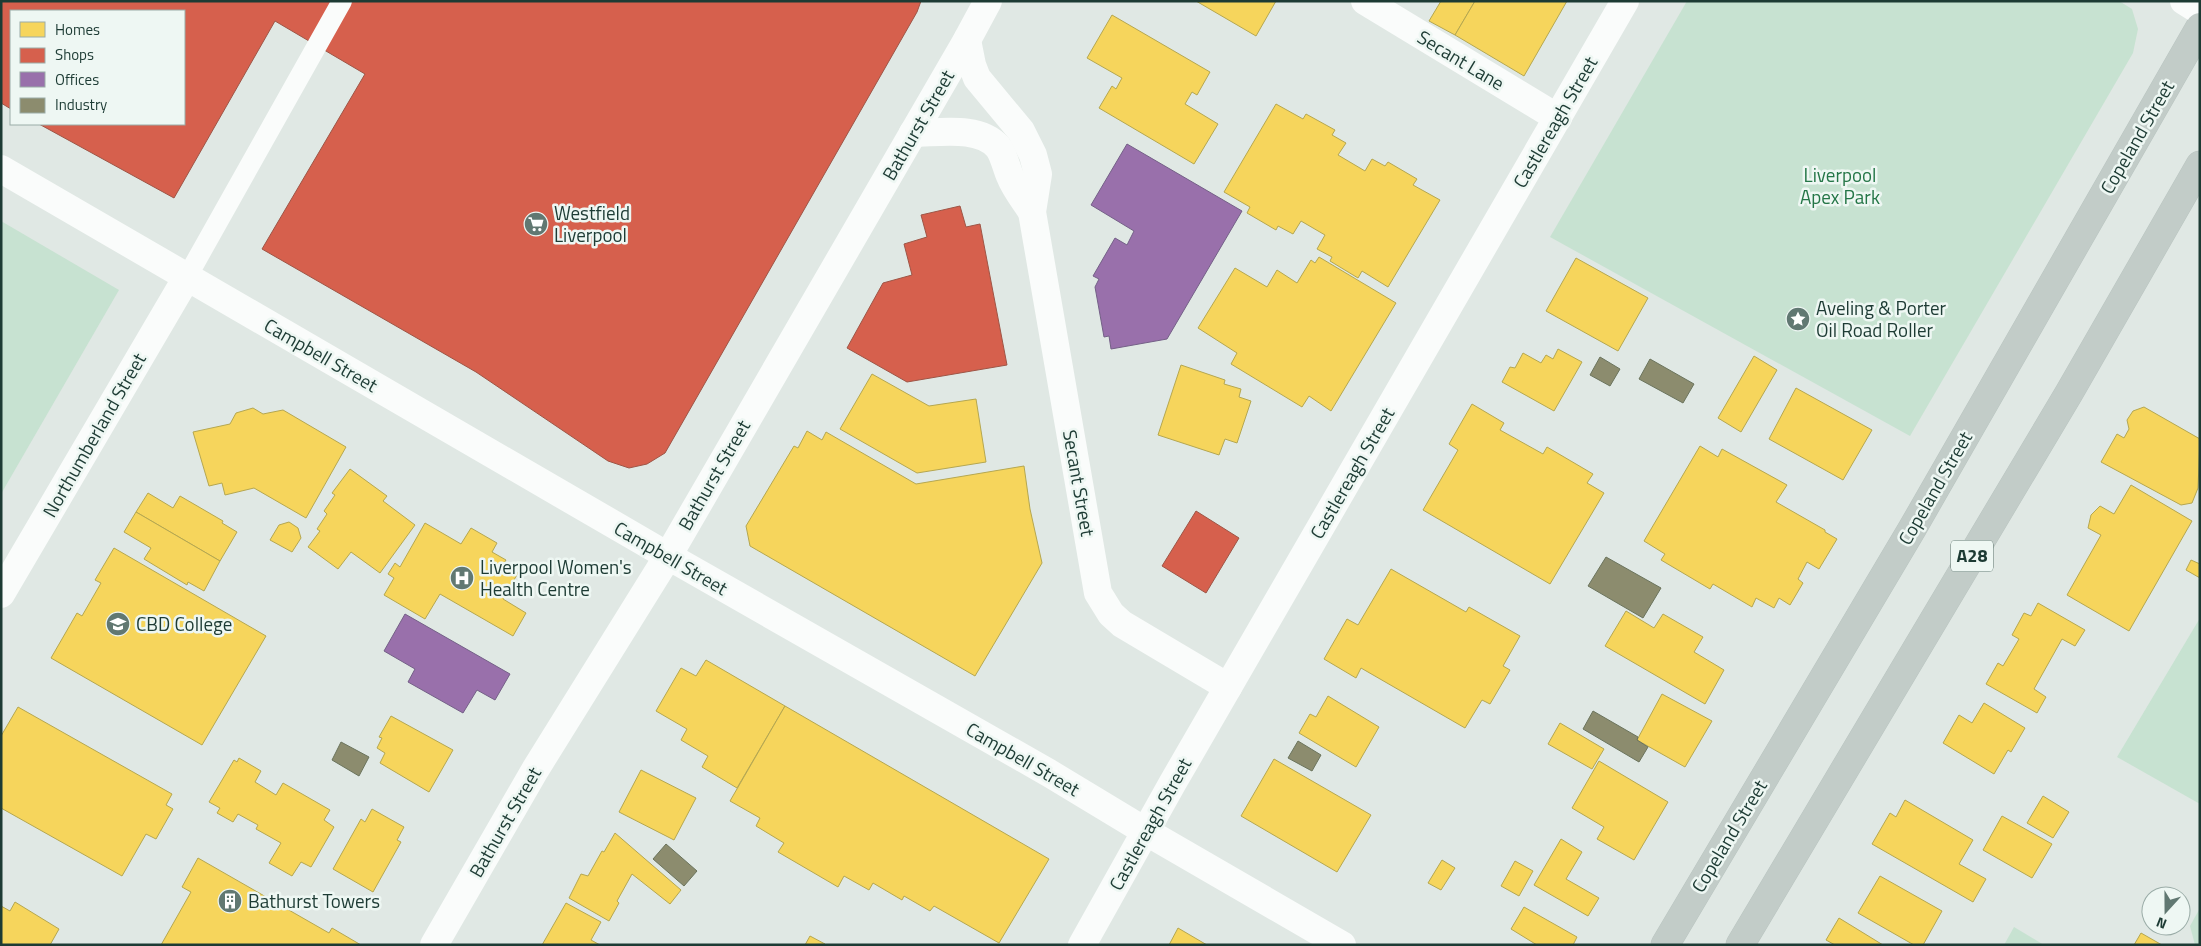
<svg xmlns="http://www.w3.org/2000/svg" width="2201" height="946" font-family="'Titillium Web',sans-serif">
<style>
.green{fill:#c7e2d1}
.homes{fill:#f6d55c;stroke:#b5a750}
.shops{fill:#d6604d;stroke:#9e5546}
.offices{fill:#9970ab;stroke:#746087}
.industry{fill:#8c8c6e;stroke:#6b745d}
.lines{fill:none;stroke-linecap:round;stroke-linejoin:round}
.trunk-casing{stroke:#bac5c1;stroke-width:29}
.service{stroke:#fafcfb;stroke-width:20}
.minor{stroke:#fafcfb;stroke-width:28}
.tertiary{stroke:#fafcfb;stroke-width:28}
.trunk{stroke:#c2ccc8;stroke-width:28}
.labels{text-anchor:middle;stroke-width:5;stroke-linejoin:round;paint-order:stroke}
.shield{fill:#eef7f3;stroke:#5c736d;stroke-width:1}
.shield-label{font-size:18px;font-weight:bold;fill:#1d3b34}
.street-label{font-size:19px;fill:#1d3b34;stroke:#eef7f3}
.park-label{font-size:19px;fill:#247647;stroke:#eef7f3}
.poi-label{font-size:19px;fill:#1d3b34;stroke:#eef7f3;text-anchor:start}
</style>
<rect width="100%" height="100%" fill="#e0e8e4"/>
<g class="green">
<polygon points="1687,1 2119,1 2132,9 2138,29 2133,53 1910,436 1550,237"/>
<polygon points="1,221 119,290 1,494"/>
<polygon points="2200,618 2200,804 2117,757"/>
<polygon points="2200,908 2200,945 2195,945 2190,926"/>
<polygon points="2014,927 2044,945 2004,945"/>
</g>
<g class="homes">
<polygon points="1196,1 1276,1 1256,36"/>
<polygon points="1441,1 1475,1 1455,35 1429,21"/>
<polygon points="1475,1 1567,1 1524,76 1455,35"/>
<polygon points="1112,15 1210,72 1197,95 1192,92 1185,104 1218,124 1194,164 1099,108 1112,86 1116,89 1122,78 1087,58"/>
<polygon points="1276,104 1303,119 1306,114 1335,130 1332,135 1346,143 1338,155 1365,171 1372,159 1385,166 1388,162 1417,179 1413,185 1440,200 1388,287 1362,271 1358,278 1330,261 1332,257 1317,249 1325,235 1301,221 1293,234 1278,226 1276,230 1247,213 1250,207 1224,192"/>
<polygon points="1319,257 1396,303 1331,411 1309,396 1302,407 1231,364 1237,353 1198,328 1235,268 1267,287 1277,270 1297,283 1311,260 1315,263"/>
<polygon points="1576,258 1648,298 1618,351 1546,311"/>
<polygon points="1558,349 1582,362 1554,411 1502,382 1510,367 1515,368 1523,353 1541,363 1546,355 1553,359"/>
<polygon points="1754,356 1777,370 1741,432 1718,418"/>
<polygon points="1181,365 1225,380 1224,384 1241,389 1239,397 1251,401 1237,443 1225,439 1219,455 1158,435"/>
<polygon points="872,374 929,406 976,399 986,462 917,473 840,429"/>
<polygon points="1796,388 1872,430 1843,480 1769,439"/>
<polygon points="1472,404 1504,423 1500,430 1543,454 1547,447 1593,474 1587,483 1604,493 1550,584 1423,510 1458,450 1449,444"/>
<polygon points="2144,407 2200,439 2198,488 2192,503 2181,505 2101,462 2117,434 2124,438 2129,429 2127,420 2133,411"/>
<polygon points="253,408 263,414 283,410 346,447 306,518 254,488 225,495 222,483 209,486 193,432 230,424 236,413"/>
<polygon points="807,431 822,440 826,432 916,484 1024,466 1030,509 1042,563 975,676 750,546 746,526 794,446 798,448"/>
<polygon points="1700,446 1718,457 1722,449 1787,485 1776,502 1825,530 1825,532 1837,539 1819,569 1807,562 1798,579 1803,583 1790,605 1779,598 1774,608 1756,598 1752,607 1713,584 1710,589 1661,560 1665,554 1644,541"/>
<polygon points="350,469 387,496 383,501 415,525 380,573 351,552 338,569 308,547 320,531 317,529 327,514 324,511 335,495 332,493"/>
<polygon points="2131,485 2192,521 2129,631 2067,595 2101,535 2088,528 2091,515 2100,506 2114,514"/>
<polygon points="148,493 173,508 180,496 223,521 222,523 237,532 220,561 136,512"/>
<polygon points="136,512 220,561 204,591 188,582 187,585 144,559 151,548 124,532"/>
<polygon points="289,522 298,528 301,538 292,552 270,540 279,525"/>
<polygon points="425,523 461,544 471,528 497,543 492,552 506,560 503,565 518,573 503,599 526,613 513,636 440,594 425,619 384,595 394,578 388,574 395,563 400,567"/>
<polygon points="114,548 266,636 202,745 51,658 77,613 82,616 101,583 95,580"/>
<polygon points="2191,560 2200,564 2200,578 2186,570"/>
<polygon points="1391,569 1466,612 1469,607 1520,636 1503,666 1510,670 1490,704 1482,700 1465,728 1361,668 1356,678 1324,659 1347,619 1358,625"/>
<polygon points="2038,603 2085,630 2075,646 2062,639 2034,689 2046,697 2037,713 1986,684 1998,663 2003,666 2019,639 2012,635 2024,613 2031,616"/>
<polygon points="1626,611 1654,628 1663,614 1703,637 1694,652 1724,670 1705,704 1605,646"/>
<polygon points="706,660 785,706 737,788 702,767 708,756 681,740 687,729 656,711 681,668 696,676"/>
<polygon points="1662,694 1712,721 1685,767 1637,740"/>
<polygon points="1328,696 1379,727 1356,767 1299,733 1310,714 1316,717"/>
<polygon points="1984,703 2025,728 2011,752 2008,750 1994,774 1943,743 1959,715 1972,723"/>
<polygon points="785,706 1049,859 999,943 934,906 930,911 904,896 902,900 873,883 869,890 844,876 838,887 778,852 784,843 756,826 760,818 730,801"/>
<polygon points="18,707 172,794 166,805 173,809 156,839 146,834 122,876 1,808 1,736"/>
<polygon points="391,716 453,750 429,792 380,763 385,753 377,748 382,738 379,737"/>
<polygon points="1560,723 1604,749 1592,769 1548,744"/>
<polygon points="239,758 261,771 255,782 276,795 283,783 330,810 324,820 334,827 311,867 301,862 292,876 269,863 281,843 256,829 258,825 238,814 233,822 217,813 220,808 209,802 234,760 237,762"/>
<polygon points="1274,759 1371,815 1337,872 1241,816"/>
<polygon points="1599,761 1668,802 1634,860 1597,839 1604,827 1572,808"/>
<polygon points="641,770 696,798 674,840 619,812"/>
<polygon points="2043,796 2069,812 2053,838 2027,823"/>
<polygon points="1905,800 1973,840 1959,864 1986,879 1973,902 1872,844 1890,813 1896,817"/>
<polygon points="372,809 404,827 397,840 401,842 373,892 333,869 361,819 365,822"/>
<polygon points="2002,816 2052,844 2032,878 1983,850"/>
<polygon points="615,833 681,890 670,904 632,874 617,901 619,903 609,921 569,898 581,874 588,876 602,851 604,852"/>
<polygon points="1561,839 1582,852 1566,879 1599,898 1588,916 1534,885"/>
<polygon points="198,858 329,933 332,928 361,945 161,945 191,892 182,887"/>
<polygon points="1442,860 1455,868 1441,890 1428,883"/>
<polygon points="1515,861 1533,871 1519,896 1501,886"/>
<polygon points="1880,876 1942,911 1923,945 1914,945 1858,913"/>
<polygon points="15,902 59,929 50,945 1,945 1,906 10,911"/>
<polygon points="566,903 601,922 591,940 600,945 542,945"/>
<polygon points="1524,907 1577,937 1573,945 1537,945 1511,929"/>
<polygon points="1839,918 1883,945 1835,945 1826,940"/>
<polygon points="1178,928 1207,945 1169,945"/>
<polygon points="2141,933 2162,945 2134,945"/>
<polygon points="810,936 825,944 805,945"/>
</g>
<g class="shops">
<polygon points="1,1 921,1 917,12 665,453 647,464 629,468 608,461 476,372 262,249 365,74 275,21 174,198 39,124 184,124 184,11 11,11 11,109 1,103"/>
<polygon points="960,206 966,227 980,224 1007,365 907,382 847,348 883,283 912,275 904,244 927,237 921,215"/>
<polygon points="1196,511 1239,538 1206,593 1162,566"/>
</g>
<g class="offices">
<polygon points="1127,144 1242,211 1167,339 1111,349 1109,336 1104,337 1095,287 1099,279 1093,276 1115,238 1127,245 1134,231 1091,205"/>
<polygon points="405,614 510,674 495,700 477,690 463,713 408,682 415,669 384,651"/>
</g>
<g class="industry">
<polygon points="1600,357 1620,369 1610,386 1590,375"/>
<polygon points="1650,359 1694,384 1683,403 1639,379"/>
<polygon points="1606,557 1661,588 1643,618 1588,586"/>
<polygon points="1593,711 1638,737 1637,740 1648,747 1639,762 1583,729"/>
<polygon points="1298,741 1321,755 1312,771 1288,758"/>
<polygon points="341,742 369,757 359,776 332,760"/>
<polygon points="666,844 697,871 684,886 653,859"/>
</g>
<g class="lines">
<g class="trunk-casing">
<g id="trunk">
<polyline points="1665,945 1912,529 2200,27"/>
<polyline points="1740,945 2069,393 2200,165"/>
</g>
</g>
<polyline class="service" points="187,277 342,1"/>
<g class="minor">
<polyline points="1365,1 1558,118"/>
<polyline points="967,40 972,65 977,78 1021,131 1033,155 1038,174 1032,212 1098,593 1111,614 1122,624 1228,687"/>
<path d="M913,133C938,133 979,125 998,147C1004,155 1006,167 1010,176C1015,189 1025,201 1032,212"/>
<polyline points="1,169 668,556 1049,773 1145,831 1342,945"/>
<polyline points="1,594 187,277"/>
<polyline points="434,945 535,770 668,556"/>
<polyline points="1082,945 1172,784 1625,1"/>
</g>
<g class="tertiary">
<polyline points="2184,1 2200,11"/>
<polyline points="668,556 967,40 988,1"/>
</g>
<use href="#trunk" class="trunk"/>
</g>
<defs>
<g id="supermarket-disc" transform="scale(1.25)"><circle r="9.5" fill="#617872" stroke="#eef7f3"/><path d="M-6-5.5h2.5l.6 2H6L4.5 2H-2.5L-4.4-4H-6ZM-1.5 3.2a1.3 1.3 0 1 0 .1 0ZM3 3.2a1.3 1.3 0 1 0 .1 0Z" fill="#fff"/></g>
<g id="sight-disc" transform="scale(1.25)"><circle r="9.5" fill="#617872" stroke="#eef7f3"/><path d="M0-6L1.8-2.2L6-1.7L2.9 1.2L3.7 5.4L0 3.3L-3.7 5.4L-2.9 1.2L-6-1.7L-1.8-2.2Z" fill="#fff"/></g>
<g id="hospital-disc" transform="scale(1.25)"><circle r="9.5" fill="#617872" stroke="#eef7f3"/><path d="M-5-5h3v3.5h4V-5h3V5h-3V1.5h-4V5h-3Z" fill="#fff"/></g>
<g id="university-disc" transform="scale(1.25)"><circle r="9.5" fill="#617872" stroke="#eef7f3"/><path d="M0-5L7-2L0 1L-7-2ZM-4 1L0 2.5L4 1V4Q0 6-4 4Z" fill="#fff"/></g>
<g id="building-disc" transform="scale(1.25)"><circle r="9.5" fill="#617872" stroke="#eef7f3"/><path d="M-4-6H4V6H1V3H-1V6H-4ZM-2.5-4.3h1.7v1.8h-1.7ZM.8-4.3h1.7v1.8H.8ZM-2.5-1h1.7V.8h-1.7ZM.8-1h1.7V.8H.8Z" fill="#fff"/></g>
</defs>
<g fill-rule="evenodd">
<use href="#supermarket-disc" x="536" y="224"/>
<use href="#sight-disc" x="1798" y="319"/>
<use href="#hospital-disc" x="462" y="578"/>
<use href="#university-disc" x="118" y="624"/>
<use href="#building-disc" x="230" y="901"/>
</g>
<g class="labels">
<rect class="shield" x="1951" y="540.5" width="42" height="31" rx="4"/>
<g class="shield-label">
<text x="1972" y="562">A28</text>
</g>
<g class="street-label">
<text transform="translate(1461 60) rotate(31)" y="7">Secant Lane</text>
<text transform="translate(1555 122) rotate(-60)" y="7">Castlereagh Street</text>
<text transform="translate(918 125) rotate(-60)" y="7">Bathurst Street</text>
<text transform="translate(2137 137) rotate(-60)" y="7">Copeland Street</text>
<text transform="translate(321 355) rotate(30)" y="7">Campbell Street</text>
<text transform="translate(94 435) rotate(-60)" y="7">Northumberland Street</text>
<text transform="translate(1352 473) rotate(-60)" y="7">Castlereagh Street</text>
<text transform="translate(714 475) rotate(-60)" y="7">Bathurst Street</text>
<text transform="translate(1079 483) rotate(80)" y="7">Secant Street</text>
<text transform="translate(1935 488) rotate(-60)" y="7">Copeland Street</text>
<text transform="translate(671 558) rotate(30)" y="7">Campbell Street</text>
<text transform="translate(1023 759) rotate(30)" y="7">Campbell Street</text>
<text transform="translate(505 822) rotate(-60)" y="7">Bathurst Street</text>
<text transform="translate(1150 824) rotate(-61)" y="7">Castlereagh Street</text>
<text transform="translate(1729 836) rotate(-59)" y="7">Copeland Street</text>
</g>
<g class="park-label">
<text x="1840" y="182">Liverpool<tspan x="1840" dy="22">Apex Park</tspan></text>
</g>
<g class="poi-label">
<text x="554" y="220">Westfield<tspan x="554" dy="22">Liverpool</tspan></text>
<text x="1816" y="315">Aveling &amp; Porter<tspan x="1816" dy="22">Oil Road Roller</tspan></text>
<text x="480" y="574">Liverpool Women's<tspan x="480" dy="22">Health Centre</tspan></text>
<text x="136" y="631">CBD College</text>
<text x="248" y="908">Bathurst Towers</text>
</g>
</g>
<rect width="2201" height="946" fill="none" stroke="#1d3b34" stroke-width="5"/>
<rect x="10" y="10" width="175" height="115" fill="#eef7f3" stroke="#9aaca7"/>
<rect x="20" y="22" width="25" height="15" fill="#f6d55c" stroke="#9aaca7"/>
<text x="55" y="35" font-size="15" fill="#1d3b34">Homes</text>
<rect x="20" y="48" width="25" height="15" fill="#d6604d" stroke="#9aaca7"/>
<text x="55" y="60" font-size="15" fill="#1d3b34">Shops</text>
<rect x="20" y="72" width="25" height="15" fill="#9970ab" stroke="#9aaca7"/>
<text x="55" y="85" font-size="15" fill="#1d3b34">Offices</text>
<rect x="20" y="98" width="25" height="15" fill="#8c8c6e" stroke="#9aaca7"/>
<text x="55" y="110" font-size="15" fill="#1d3b34">Industry</text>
<g transform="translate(2166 911) rotate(201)"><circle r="24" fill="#eef7f3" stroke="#9aaca7"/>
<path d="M0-4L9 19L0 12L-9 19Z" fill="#617872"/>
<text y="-8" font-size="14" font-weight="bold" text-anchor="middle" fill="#1d3b34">N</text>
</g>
</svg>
